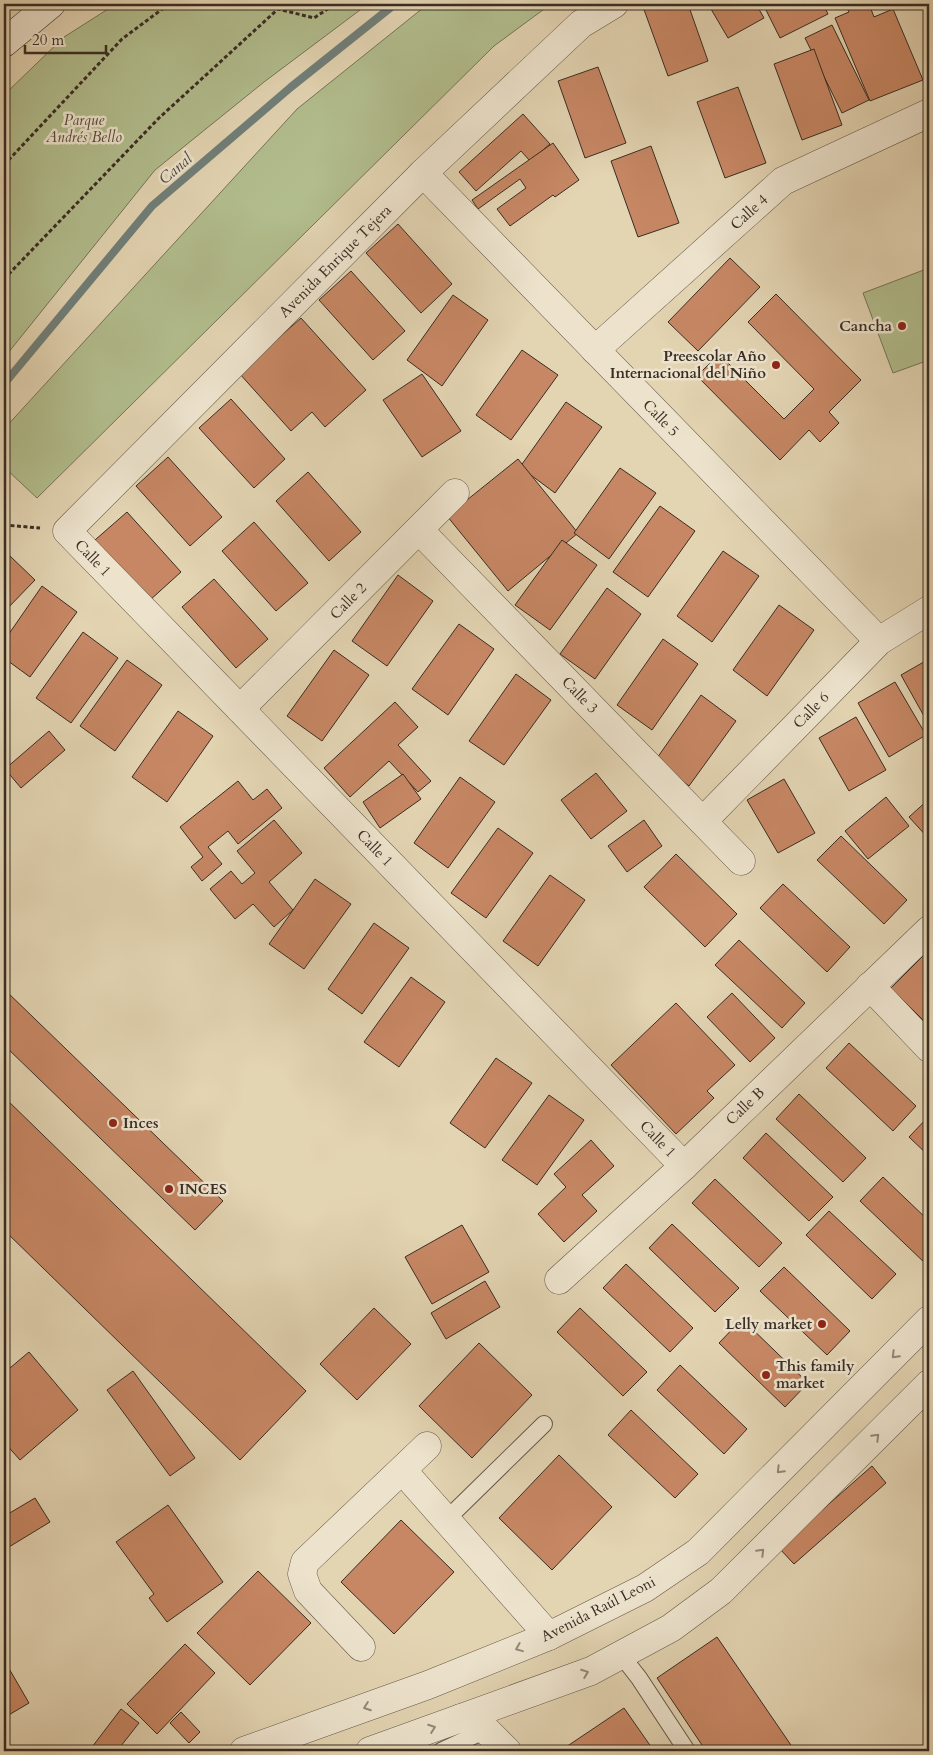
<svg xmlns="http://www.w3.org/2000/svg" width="933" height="1755" font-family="Cardo,serif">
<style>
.green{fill:#b2bd8d;stroke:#767558}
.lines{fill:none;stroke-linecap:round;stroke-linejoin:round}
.stream{stroke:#71807a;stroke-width:8}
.building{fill:#c78764;stroke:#392d24}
.lane-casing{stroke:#645748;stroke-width:18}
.street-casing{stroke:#645748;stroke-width:29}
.secondary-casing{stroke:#392d24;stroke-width:29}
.path{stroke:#392d24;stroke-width:3;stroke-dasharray:4 2.5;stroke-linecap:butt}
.lane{stroke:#ede3cd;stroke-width:16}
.street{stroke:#ede3cd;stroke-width:28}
.secondary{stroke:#ede3cd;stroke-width:28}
.oneway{stroke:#938878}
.poi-dot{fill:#8f2418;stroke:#ede3cd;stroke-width:2}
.labels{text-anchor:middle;stroke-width:5;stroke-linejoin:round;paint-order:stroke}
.park-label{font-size:15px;font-style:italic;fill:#514a39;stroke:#ede3cd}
.street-label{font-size:15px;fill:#392d24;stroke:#ede3cd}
.poi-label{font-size:15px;font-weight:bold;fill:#392d24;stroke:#ede3cd;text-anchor:end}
.water-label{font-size:16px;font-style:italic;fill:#4c4941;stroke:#ede3cd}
</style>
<rect width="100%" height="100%" fill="#e3d4b2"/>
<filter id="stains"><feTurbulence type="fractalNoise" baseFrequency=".004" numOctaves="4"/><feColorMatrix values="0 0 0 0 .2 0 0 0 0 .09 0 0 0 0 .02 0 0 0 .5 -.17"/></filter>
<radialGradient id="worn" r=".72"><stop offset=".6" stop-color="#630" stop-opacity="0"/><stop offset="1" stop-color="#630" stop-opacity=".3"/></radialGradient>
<g class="green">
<polygon points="116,4 368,4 264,82 155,170 4,358 4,95 64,37"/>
<polygon points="428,4 551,4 494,46 37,498 4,467 4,429 297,109"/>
<polygon points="929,268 929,360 893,373 863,293"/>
</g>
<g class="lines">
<polyline class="stream" points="4,384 152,206 291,87 395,4"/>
</g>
<g class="building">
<polygon points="642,4 688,4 708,61 668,76"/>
<polygon points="708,4 756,4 764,18 728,38"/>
<polygon points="778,4 823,4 828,14 780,38 766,10"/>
<polygon points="845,4 869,4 874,17 893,9 923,80 870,101 835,18 849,12"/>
<polygon points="832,25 869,100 842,113 805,38"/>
<polygon points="814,49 842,125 802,140 774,64"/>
<polygon points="598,67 626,143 585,158 558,81"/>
<polygon points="738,87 766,163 725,178 697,102"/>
<polygon points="523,114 550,144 530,161 521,151 476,191 459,172"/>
<polygon points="553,143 579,180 555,197 553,195 510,226 497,209 526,188 520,179 478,209 472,200"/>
<polygon points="651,146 679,223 638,237 611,161"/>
<polygon points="398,224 452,284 421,313 366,253"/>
<polygon points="730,258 760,287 698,351 668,322"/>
<polygon points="351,271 405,331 373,360 319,300"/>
<polygon points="776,294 861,380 829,412 839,423 820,442 809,430 780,460 697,376 719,354 784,419 814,389 748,322"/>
<polygon points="453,295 488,320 442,386 407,360"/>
<polygon points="301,318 366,390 325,427 312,412 291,431 239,373"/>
<polygon points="522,350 558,375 511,440 476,415"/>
<polygon points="422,374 461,431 422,457 383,400"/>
<polygon points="231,399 285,459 254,488 199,428"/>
<polygon points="566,402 602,427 555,493 520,467"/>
<polygon points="168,457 222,517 190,546 136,486"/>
<polygon points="518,459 578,533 508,591 447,516"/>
<polygon points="620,468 656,493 609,559 574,533"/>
<polygon points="308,472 361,532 329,561 276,501"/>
<polygon points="660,506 695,531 648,597 613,572"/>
<polygon points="127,512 181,572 149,601 95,540"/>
<polygon points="254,522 308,583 276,611 222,551"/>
<polygon points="562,540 597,565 550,630 515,605"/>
<polygon points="723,551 759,576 712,642 677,616"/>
<polygon points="9,555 35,580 4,612 4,560"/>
<polygon points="398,575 433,601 387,666 352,641"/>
<polygon points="214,579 268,639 236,668 182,607"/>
<polygon points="42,586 77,612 30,677 4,658 4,641"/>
<polygon points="607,588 641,614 595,679 560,654"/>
<polygon points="779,605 814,630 767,696 733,670"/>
<polygon points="459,624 494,649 448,715 412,689"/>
<polygon points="83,632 118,658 71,723 36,698"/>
<polygon points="663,639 698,664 652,730 617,705"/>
<polygon points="334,650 369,675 322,741 287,716"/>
<polygon points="929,659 929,725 901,675"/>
<polygon points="127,660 162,685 115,751 80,726"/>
<polygon points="516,674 551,700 504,765 469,741"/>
<polygon points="895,682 926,735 889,757 858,703"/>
<polygon points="701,695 736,721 689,786 655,761"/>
<polygon points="395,702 418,727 398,745 431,781 418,792 389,761 350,797 324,768"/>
<polygon points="178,711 213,736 167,802 132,777"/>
<polygon points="856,717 886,770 849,791 819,738"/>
<polygon points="49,731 65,750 21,788 5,769"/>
<polygon points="596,773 627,811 591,839 561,800"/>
<polygon points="403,774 421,799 380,828 363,802"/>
<polygon points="460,777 495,802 448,868 414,843"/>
<polygon points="784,779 815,833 778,853 747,800"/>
<polygon points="238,781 253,800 267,789 282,808 238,844 228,831 208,847 222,864 202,881 191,867 203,857 180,827"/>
<polygon points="886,797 909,826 868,859 845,831"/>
<polygon points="929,799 929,839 909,817"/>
<polygon points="274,820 302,853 269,882 293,910 274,927 253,904 235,919 210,889 231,871 242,884 255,873 237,851"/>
<polygon points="644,820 662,846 627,872 608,846"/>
<polygon points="498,828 533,853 486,918 451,893"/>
<polygon points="841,836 907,900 884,924 817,860"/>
<polygon points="676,854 737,914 705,947 644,887"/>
<polygon points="550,875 585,900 538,966 503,941"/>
<polygon points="315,879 351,904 304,969 269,944"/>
<polygon points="783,884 850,947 827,972 760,908"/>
<polygon points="374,923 409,948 362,1014 328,989"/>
<polygon points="739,940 805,1003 782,1028 715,965"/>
<polygon points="929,950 929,1026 891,988"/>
<polygon points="411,977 445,1002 399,1067 364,1042"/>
<polygon points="4,989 223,1201 195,1230 4,1045"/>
<polygon points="732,993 775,1038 750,1062 707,1017"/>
<polygon points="676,1003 735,1065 707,1091 714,1098 676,1134 611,1065"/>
<polygon points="849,1043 916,1106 893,1131 826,1068"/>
<polygon points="496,1058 532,1083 485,1148 450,1123"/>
<polygon points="799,1094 866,1158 843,1182 776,1119"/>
<polygon points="549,1095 584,1120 537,1185 502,1160"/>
<polygon points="4,1097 306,1391 240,1460 4,1230"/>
<polygon points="929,1116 929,1156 909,1137"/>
<polygon points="766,1133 833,1197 809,1221 743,1158"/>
<polygon points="591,1140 614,1166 582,1195 597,1211 564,1242 538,1214 566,1187 554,1174"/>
<polygon points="883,1177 929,1221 929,1262 927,1265 860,1201"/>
<polygon points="715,1179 782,1243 759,1267 692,1203"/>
<polygon points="829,1211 896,1274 872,1299 806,1235"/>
<polygon points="672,1224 739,1288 715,1312 649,1248"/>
<polygon points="462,1225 489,1272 432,1304 405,1257"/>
<polygon points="626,1264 693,1328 670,1352 603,1288"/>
<polygon points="784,1267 850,1331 827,1355 760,1291"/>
<polygon points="485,1281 500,1307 446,1339 431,1313"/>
<polygon points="374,1308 411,1344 357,1400 320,1364"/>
<polygon points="580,1308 647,1372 623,1396 557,1332"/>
<polygon points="742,1319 808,1383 785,1407 719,1343"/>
<polygon points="479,1343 532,1395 472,1458 419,1406"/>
<polygon points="29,1352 78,1410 20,1460 4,1442 4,1373"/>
<polygon points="680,1365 747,1429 724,1454 657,1390"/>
<polygon points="133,1371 195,1458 170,1476 107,1390"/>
<polygon points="631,1410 698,1474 675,1498 608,1435"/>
<polygon points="559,1455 612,1507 552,1570 499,1518"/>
<polygon points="872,1466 886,1483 794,1564 779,1548"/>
<polygon points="35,1498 50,1522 4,1550 4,1507 8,1514"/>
<polygon points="168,1505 223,1582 167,1622 149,1598 154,1594 116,1542"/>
<polygon points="401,1520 454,1572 394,1634 341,1582"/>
<polygon points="258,1571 311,1623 250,1685 197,1633"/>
<polygon points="717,1637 795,1751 706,1751 657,1678"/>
<polygon points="185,1644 215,1673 157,1734 127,1704"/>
<polygon points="4,1660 29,1703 7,1716 4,1711"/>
<polygon points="624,1708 654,1751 565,1751 563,1749"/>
<polygon points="121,1709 139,1723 117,1751 89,1751"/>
<polygon points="181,1712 200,1732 189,1743 170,1723"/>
</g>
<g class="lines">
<g class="lane-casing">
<g id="lane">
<polyline points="446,1520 544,1424"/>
<polyline points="621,1655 639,1678 687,1751"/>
<polyline points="441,1751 486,1730"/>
</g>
</g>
<g class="street-casing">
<g id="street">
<polyline points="614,4 581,24 423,173 67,531 684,1166"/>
<polyline points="423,173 879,641"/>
<polyline points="595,350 783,181 929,113"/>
<polyline points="419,530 741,861"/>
<polyline points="240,709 455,493"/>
<polyline points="703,821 879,641 929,610"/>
<polyline points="870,986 929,1048"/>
<polyline points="559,1280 684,1166 929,930"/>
<polyline points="403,1471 549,1636"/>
<polyline points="361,1647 308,1591 302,1574 305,1562 427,1446"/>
<polyline points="461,1718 486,1730 507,1751"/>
<polyline points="244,1751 428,1685 549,1636 645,1588 698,1552 929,1320"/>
<polyline points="370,1751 591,1671 671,1628 721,1591 929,1384"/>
</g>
</g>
<g class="secondary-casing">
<polyline id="secondary" points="4,43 51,4"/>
</g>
<g class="path">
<polyline points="4,165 122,39 169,4"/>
<polyline points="4,279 159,118 278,9 314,18 335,4"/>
<polyline points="4,525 40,528"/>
</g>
<use href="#lane" class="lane"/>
<use href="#street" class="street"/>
<use href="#secondary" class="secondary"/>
</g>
<defs><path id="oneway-chevron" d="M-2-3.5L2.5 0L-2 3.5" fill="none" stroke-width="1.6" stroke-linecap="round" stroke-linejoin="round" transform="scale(1.25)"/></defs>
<g class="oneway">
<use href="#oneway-chevron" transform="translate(895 1355) rotate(135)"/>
<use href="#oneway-chevron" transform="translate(876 1437) rotate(-45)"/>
<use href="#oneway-chevron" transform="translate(780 1470) rotate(135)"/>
<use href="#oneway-chevron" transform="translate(761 1552) rotate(-45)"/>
<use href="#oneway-chevron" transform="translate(519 1648) rotate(158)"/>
<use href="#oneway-chevron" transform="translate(585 1673) rotate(-21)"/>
<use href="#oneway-chevron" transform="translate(367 1707) rotate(160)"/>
<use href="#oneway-chevron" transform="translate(432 1728) rotate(-20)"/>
</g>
<g class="poi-dot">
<circle cx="902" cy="326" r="5"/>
<circle cx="776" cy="365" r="5"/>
<circle cx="113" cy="1123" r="5"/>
<circle cx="169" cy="1189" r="5"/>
<circle cx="822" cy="1324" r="5"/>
<circle cx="766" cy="1375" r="5"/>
</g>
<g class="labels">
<g class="park-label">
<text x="84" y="125">Parque<tspan x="84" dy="17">Andrés Bello</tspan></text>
</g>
<g class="street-label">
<text transform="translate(749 212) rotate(-42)" y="5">Calle 4</text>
<text transform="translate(335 261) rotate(-45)" y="5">Avenida Enrique Tejera</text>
<text transform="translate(661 418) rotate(46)" y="5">Calle 5</text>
<text transform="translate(93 558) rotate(46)" y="5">Calle 1</text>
<text transform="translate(348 601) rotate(-45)" y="5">Calle 2</text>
<text transform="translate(580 695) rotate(46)" y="5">Calle 3</text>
<text transform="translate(811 710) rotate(-46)" y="5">Calle 6</text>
<text transform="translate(375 848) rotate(46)" y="5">Calle 1</text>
<text transform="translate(745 1106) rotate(-44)" y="5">Calle B</text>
<text transform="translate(658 1139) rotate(46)" y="5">Calle 1</text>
<text transform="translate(598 1609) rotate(-27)" y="5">Avenida Raúl Leoni</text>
</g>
<g class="poi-label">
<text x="892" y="331">Cancha</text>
<text x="766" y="361">Preescolar Año<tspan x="766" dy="17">Internacional del Niño</tspan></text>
<text x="123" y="1128" text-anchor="start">Inces</text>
<text x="179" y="1194" text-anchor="start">INCES</text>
<text x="812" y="1329">Lelly market</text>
<text x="776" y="1371" text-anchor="start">This family<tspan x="776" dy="17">market</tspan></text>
</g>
<g class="water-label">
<text transform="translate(175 168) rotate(-41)" y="6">Canal</text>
</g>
</g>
<rect width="933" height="1755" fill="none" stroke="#e3d4b2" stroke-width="20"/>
<rect x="5" y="5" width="923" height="1745" fill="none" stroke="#392d24" stroke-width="2.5"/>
<rect x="10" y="10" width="913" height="1735" fill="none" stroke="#392d24"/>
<path d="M25 45v8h81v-8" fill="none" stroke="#392d24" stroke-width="2.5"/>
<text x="32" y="45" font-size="15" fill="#392d24" stroke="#ede3cd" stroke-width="4" paint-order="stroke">20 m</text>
<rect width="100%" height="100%" filter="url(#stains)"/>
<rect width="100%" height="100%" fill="url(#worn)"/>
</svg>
